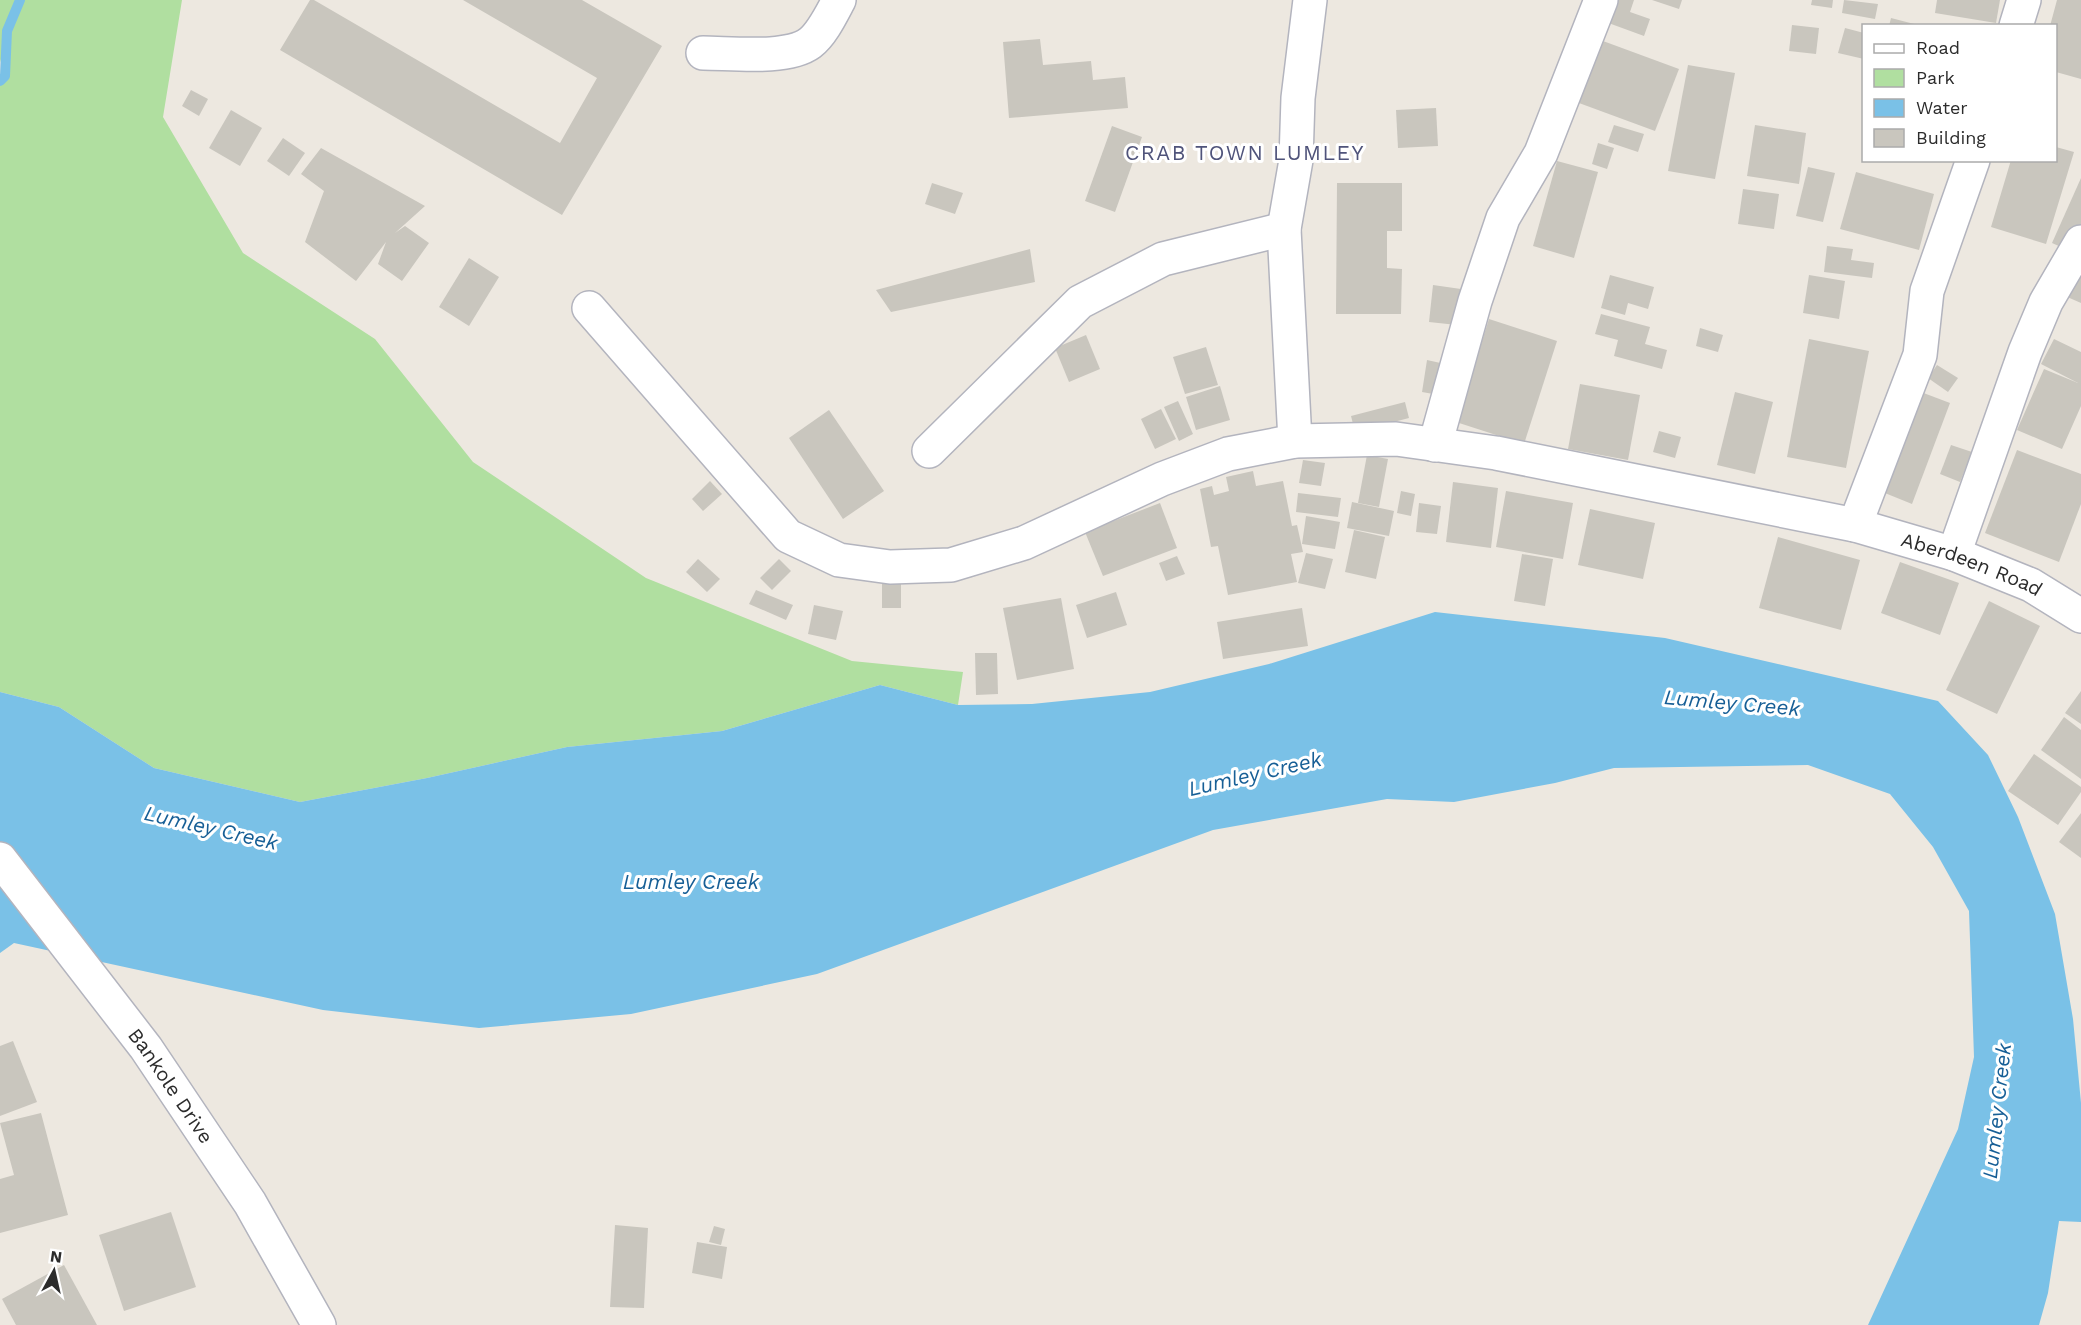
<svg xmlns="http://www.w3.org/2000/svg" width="2081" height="1325" font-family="'Work Sans',sans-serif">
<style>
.green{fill:#b0dfa0}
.water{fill:#7ac1e7}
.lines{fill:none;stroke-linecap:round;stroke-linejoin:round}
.stream{stroke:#7ac1e7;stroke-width:10}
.building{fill:#c9c6be}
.minor-casing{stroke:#b3b4be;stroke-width:36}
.minor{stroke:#fff;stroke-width:33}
.labels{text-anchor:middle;stroke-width:6;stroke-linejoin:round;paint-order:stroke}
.street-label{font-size:20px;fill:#2c2c2c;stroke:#fff}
.neighbourhood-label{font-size:21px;letter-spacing:1.5px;fill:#4f537a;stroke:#fff}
.water-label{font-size:21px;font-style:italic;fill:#175f96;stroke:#fff}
</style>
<rect width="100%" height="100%" fill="#ede8e0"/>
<polygon class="green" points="0,0 182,0 163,117 243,253 375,339 473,462 646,578 852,661 963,672 958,705 880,685 722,731 567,747 427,778 300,802 154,768 59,707 0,692 0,82 5,76 0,59"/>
<polygon class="water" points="1435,612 1665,638 1938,701 1988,755 2018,817 2055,914 2073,1019 2081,1103 2081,1222 2059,1221 2048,1293 2039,1325 1868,1325 1958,1129 1974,1057 1969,911 1933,847 1890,794 1808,765 1614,768 1555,783 1454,802 1387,799 1213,830 817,974 631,1014 479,1028 323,1010 14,943 0,953 0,692 59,707 154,768 300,802 427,778 567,747 722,731 880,685 958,705 1032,704 1150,692 1269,664"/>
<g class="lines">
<polyline class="stream" points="0,81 5,76 7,31 20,0"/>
</g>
<g class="building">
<polygon points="310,0 314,0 560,143 597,78 463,0 582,0 662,46 562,215 280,50"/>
<polygon points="1610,0 1634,0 1630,12 1650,19 1644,36 1603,21"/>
<polygon points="1652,0 1682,0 1679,9"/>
<polygon points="1812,0 1833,0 1832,8 1811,5"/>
<polygon points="1844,0 1878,4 1875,19 1842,13"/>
<polygon points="1937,0 2000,0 1996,23 1935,13"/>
<polygon points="2057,0 2081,0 2081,79 2056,72 2056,26 2050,26"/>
<polygon points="1891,18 1918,25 1918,26 1889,26"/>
<polygon points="1792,25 1819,28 1816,54 1789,51"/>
<polygon points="1845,28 1864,33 1864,59 1838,53"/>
<polygon points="1040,39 1043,65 1091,61 1093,80 1125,77 1128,108 1009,118 1003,42"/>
<polygon points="1603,41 1679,69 1655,131 1579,103"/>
<polygon points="1688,65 1735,73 1715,179 1668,171"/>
<polygon points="191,90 208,99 199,116 182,106"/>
<polygon points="1436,108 1438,146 1398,148 1396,110"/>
<polygon points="231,110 262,128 240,166 209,148"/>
<polygon points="1614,125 1644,134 1638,152 1608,142"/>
<polygon points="1755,125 1806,133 1799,184 1747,176"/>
<polygon points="1112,126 1142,137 1115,212 1085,201"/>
<polygon points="283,138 305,153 289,176 267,161"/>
<polygon points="1598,143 1614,148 1607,169 1592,164"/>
<polygon points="2056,147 2074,152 2046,244 1991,227 2011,160 2056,160"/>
<polygon points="321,148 425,206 395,233 405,226 429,243 402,281 378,264 386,242 356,281 305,242 324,191 301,174"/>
<polygon points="1557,161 1598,172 1574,258 1533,246"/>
<polygon points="1808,167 1835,173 1823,222 1796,216"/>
<polygon points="1856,172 1934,194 1919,250 1840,229"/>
<polygon points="2081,178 2081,225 2070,251 2052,243"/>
<polygon points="932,183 963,193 955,214 925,204"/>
<polygon points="1337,183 1402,183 1402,231 1387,231 1387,268 1402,269 1401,314 1336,314"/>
<polygon points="1743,189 1779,194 1774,229 1738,224"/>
<polygon points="1827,246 1853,249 1851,260 1874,263 1872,278 1824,272"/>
<polygon points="1030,249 1035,282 891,312 876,290"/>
<polygon points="469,258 499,277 469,326 439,307"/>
<polygon points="2075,272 2081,275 2081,303 2065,296"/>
<polygon points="1610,275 1654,287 1648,309 1628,303 1625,315 1601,308"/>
<polygon points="1809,275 1845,281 1839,319 1803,313"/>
<polygon points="1433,285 1461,289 1457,325 1429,322"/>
<polygon points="1601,314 1650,327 1645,344 1667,350 1662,369 1614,356 1618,340 1595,334"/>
<polygon points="1489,319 1557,341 1524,444 1456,422"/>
<polygon points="1700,328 1723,335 1718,352 1696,346"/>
<polygon points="1086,335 1100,369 1069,382 1055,348"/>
<polygon points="1809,339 1869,351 1846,468 1787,457"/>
<polygon points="2054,339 2081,352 2081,406 2062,449 2017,430 2044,369 2078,383 2041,364"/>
<polygon points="1206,347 1218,385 1185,394 1173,357"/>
<polygon points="1427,360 1445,364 1439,395 1422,392"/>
<polygon points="1937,365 1958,378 1948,392 1928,378"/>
<polygon points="1580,384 1640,395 1628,460 1568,449"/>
<polygon points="1220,386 1230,420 1196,430 1186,397"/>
<polygon points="1913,389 1950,403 1912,504 1875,489"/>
<polygon points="1735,392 1773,402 1755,474 1717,465"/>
<polygon points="1178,401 1193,434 1179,441 1164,407"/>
<polygon points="1405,402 1409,418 1355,432 1351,416"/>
<polygon points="1161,409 1176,439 1155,449 1141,419"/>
<polygon points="829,410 884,491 843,519 789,438"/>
<polygon points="1659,431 1681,437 1675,458 1653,452"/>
<polygon points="1951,445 1972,452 1960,482 1940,474"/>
<polygon points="2017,450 2081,474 2081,504 2059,562 1985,533"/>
<polygon points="1367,455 1388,459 1379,507 1358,503"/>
<polygon points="1303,460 1325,463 1321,486 1299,483"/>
<polygon points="1253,471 1256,486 1283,481 1292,526 1297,525 1303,552 1291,554 1297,582 1228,595 1218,546 1211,547 1200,489 1212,486 1214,495 1229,491 1226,477"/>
<polygon points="710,481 722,494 703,511 692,499"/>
<polygon points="1453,482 1498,488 1491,548 1446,542"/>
<polygon points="1401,491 1415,494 1411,516 1397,513"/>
<polygon points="1506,491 1573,503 1563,559 1496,547"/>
<polygon points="1298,493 1341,498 1338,517 1296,512"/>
<polygon points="1352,502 1394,511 1389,536 1347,528"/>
<polygon points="1160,503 1177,548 1103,576 1085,532"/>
<polygon points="1419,503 1441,506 1437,534 1416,532"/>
<polygon points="1590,509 1655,523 1643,579 1578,565"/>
<polygon points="1306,516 1340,522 1335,549 1302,544"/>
<polygon points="1354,530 1385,537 1376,579 1345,572"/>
<polygon points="1778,537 1860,560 1841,630 1759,608"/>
<polygon points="1306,553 1333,559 1325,589 1298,583"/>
<polygon points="1522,554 1553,559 1545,606 1514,601"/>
<polygon points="1177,556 1185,574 1166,581 1159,563"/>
<polygon points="698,559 720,579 707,592 686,572"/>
<polygon points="779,559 791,571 772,590 760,578"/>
<polygon points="1900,562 1959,583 1940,635 1881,613"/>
<polygon points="882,578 901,579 901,608 882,608"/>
<polygon points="756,590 793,605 786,620 749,604"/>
<polygon points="1116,592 1127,625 1087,638 1076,605"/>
<polygon points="1061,598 1074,669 1017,680 1003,608"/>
<polygon points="1989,601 2040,626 1997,714 1946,690"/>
<polygon points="814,605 843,611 836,640 808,634"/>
<polygon points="1302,608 1308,646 1223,659 1217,622"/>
<polygon points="975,653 997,653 998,694 976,695"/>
<polygon points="2081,691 2081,724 2065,713"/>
<polygon points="2064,717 2081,730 2081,779 2041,750"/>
<polygon points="2034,754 2081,787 2081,792 2058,825 2008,791"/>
<polygon points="2081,813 2081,858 2059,842"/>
<polygon points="13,1041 37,1102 0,1116 0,1046"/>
<polygon points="41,1113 68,1215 0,1233 0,1179 14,1175 0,1123"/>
<polygon points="171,1212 196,1287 124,1311 99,1235"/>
<polygon points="615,1225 648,1228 644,1308 610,1307"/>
<polygon points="714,1226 725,1229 721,1245 709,1242"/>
<polygon points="697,1242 727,1247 722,1279 692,1273"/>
<polygon points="64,1265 97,1325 16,1325 2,1299"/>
</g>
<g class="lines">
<g class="minor-casing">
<g id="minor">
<polyline points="2016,26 2024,0"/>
<path d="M703,53C731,53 787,60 810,43C822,34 832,13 839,0"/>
<path id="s1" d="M589,308L788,536L839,560L890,567L951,565L1024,543L1162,479L1228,454L1295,441L1396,439L1496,453L1855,525L1954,554L2031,585L2081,616"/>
<polyline points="1295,441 1284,229 1296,160 1298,98 1310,0"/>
<polyline points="1435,445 1475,301 1503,218 1541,153 1601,0"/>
<polyline points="929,451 1080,302 1163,259 1284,229"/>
<polyline points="1855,525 1920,355 1927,291 1973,160"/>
<polyline points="1954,554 2025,352 2046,302 2081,242"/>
<path id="s2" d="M0,859L146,1048L250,1203L319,1325"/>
</g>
</g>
<use href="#minor" class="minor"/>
</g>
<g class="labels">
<g class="street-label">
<text dy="7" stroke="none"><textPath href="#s1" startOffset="1530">Aberdeen Road</textPath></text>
<text dy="7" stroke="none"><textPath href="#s2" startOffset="284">Bankole Drive</textPath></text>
</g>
<g class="neighbourhood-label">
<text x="1245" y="160">CRAB TOWN LUMLEY</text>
</g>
<g class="water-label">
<text transform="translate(1732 703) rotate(5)" y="7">Lumley Creek</text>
<text transform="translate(1255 774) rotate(-13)" y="7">Lumley Creek</text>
<text transform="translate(211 828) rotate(13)" y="7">Lumley Creek</text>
<text x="691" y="889">Lumley Creek</text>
<text transform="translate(1997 1111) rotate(-84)" y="7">Lumley Creek</text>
</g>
</g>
<rect x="1862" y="24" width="195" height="138" fill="#ffffff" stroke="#ababab" stroke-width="1.5"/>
<rect x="1874" y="44" width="30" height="9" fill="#ffffff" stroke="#ababab" stroke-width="1.5"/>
<text x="1916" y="54" font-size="18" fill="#2c2c2c">Road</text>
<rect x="1874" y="69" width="30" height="18" fill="#b0dfa0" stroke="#ababab" stroke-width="1.5"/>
<text x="1916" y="84" font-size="18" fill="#2c2c2c">Park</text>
<rect x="1874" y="99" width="30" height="18" fill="#7ac1e7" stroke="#ababab" stroke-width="1.5"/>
<text x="1916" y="114" font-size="18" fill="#2c2c2c">Water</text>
<rect x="1874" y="129" width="30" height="18" fill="#c9c6be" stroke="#ababab" stroke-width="1.5"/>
<text x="1916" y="144" font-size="18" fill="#2c2c2c">Building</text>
<g transform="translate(54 1271) rotate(8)" stroke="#ffffff" stroke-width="4.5" paint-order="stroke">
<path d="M0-4.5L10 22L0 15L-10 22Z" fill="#2c2c2c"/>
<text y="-9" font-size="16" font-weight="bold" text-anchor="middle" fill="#2c2c2c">N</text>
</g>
</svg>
